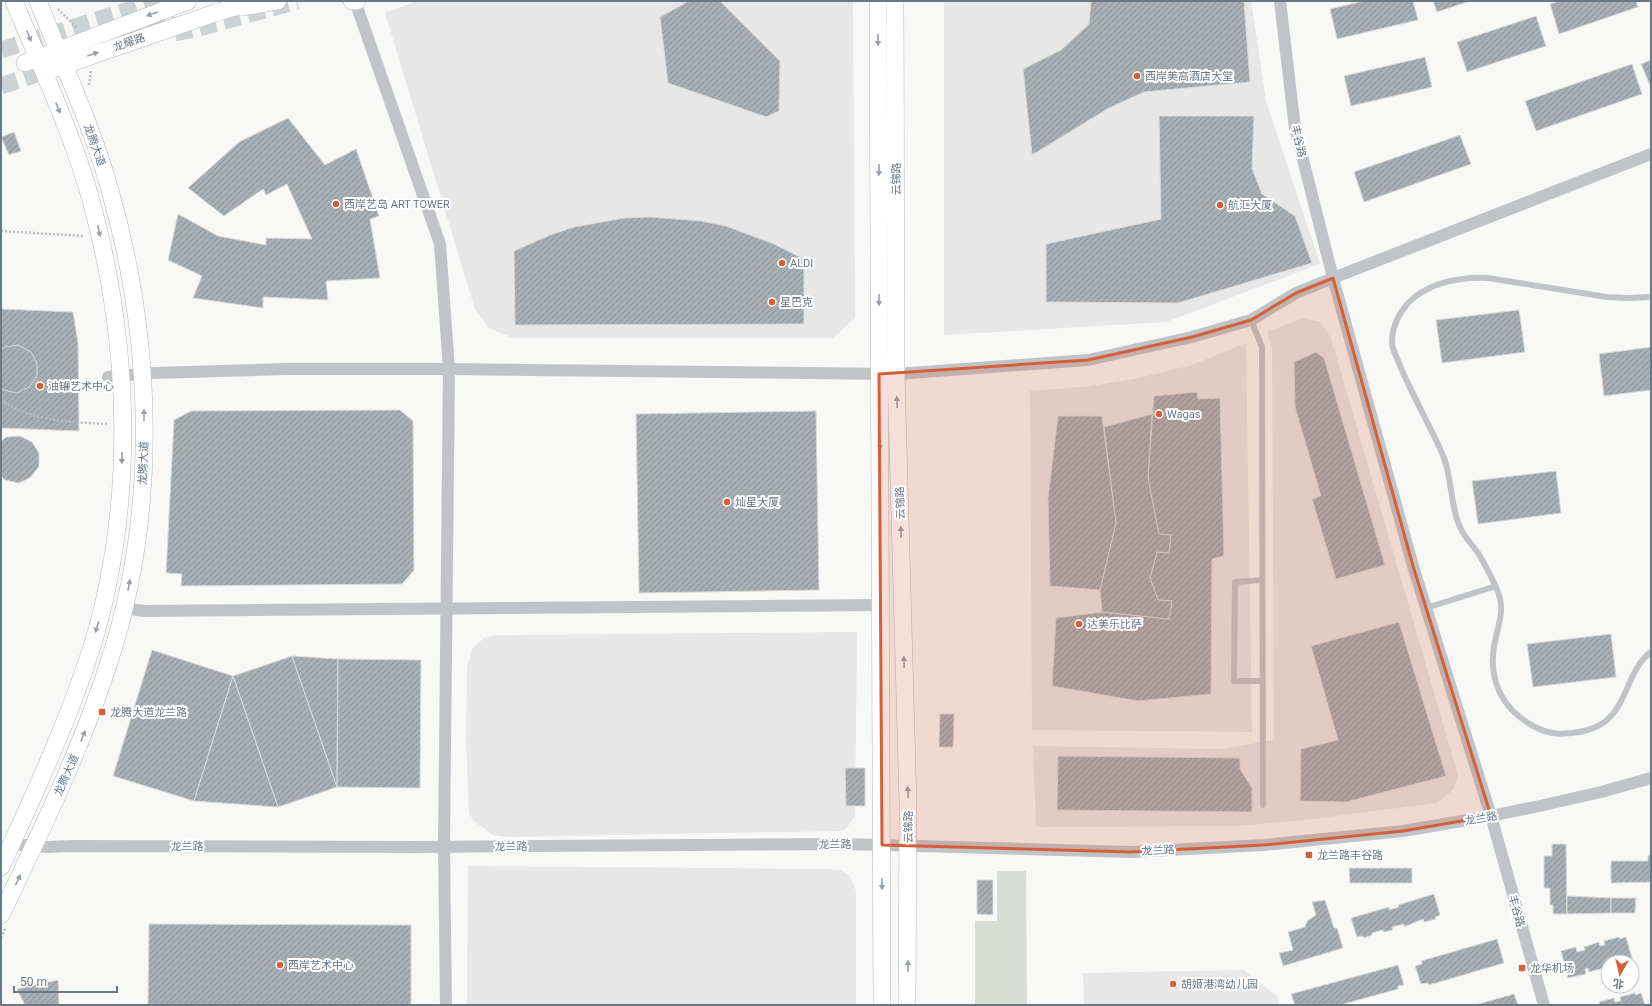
<svg xmlns="http://www.w3.org/2000/svg" width="1652" height="1006" font-family="Roboto,'Noto Sans SC',sans-serif">
<style>
.built{fill:#e6e7e6}
.green{fill:#d8ddd6}
.building{fill:url(#building-hatch);stroke:#dadad8}
.lines{fill:none;stroke-linecap:round;stroke-linejoin:round}
.secondary-tunnel{stroke:#cdd2d4;stroke-width:17;stroke-dasharray:17 8;stroke-linecap:butt}
.secondary-casing{stroke:#b2b7bc;stroke-width:18}
.path{stroke:#babdbf;stroke-width:2.5;stroke-dasharray:2 2;stroke-linecap:butt}
.lane{stroke:#c0c4c7;stroke-width:6}
.street{stroke:#c0c4c7;stroke-width:12}
.secondary{stroke:#fff;stroke-width:17}
.oneway{fill:#97a0a9}
.marked{fill:#d4603a;fill-opacity:0.2;stroke:#d4603a;stroke-width:3;stroke-linejoin:round}
.poi-dot{fill:#d4603a;stroke:#fff;stroke-width:1.5}
.labels{text-anchor:middle;stroke-width:4;stroke-linejoin:round;paint-order:stroke}
.street-label{font-size:11px;fill:#6a7884;stroke:#fff}
.poi-label{font-size:11px;fill:#6a7884;stroke:#fff;text-anchor:start}
</style>
<defs>
<pattern id="building-hatch" width="6" height="6" patternUnits="userSpaceOnUse"><rect width="6" height="6" fill="#a8afb4"/><path d="M-1 1l2-2M0 6l6-6M5 7l2-2" fill="none" stroke="#8d9398"/></pattern>
</defs>
<rect width="100%" height="100%" fill="#f8f8f6"/>
<g class="built">
<polygon points="418,1 853,1 855,318 833,338 513,338 489,328 475,309 385,13"/>
<polygon points="944,1 1251,1 1266,101 1320,264 1166,322 944,335"/>
<polygon points="1303,318 1320,322 1331,338 1458,775 1454,789 1437,803 1305,820 1237,826 1036,827 1033,746 1222,749 1274,740 1272,347 1267,332"/>
<polygon points="1246,343 1252,732 1032,730 1030,391 1091,386 1139,378 1192,365"/>
<polygon points="857,632 855,816 846,829 840,831 508,837 493,835 475,822 469,814 466,740 467,667 472,649 485,637 502,635"/>
<polygon points="468,866 829,869 840,870 848,874 852,880 856,891 856,1005 467,1005"/>
<polygon points="1244,970 1277,996 1280,1005 1084,1005 1083,973"/>
</g>
<polygon class="green" points="997,871 1026,871 1027,1005 975,1005 975,921 997,921"/>
<g class="building">
<polygon points="689,1 720,1 780,61 779,111 766,117 668,83 660,17"/>
<polygon points="1091,1 1244,1 1250,82 1144,92 1109,108 1032,155 1023,69 1061,50 1089,24"/>
<polygon points="1364,1 1413,1 1418,20 1337,39 1330,9"/>
<polygon points="1433,1 1470,1 1437,12"/>
<polygon points="1560,1 1636,1 1638,7 1559,34 1550,4"/>
<polygon points="1536,16 1546,46 1467,72 1457,42"/>
<polygon points="1425,57 1432,87 1351,106 1344,76"/>
<polygon points="1651,60 1651,88 1641,64"/>
<polygon points="1632,64 1642,94 1536,131 1525,101"/>
<polygon points="1159,116 1254,116 1252,168 1262,194 1295,216 1312,263 1178,303 1046,302 1046,244 1161,219"/>
<polygon points="288,118 325,165 356,149 379,216 370,219 380,278 326,281 328,300 263,297 263,308 193,298 202,276 168,260 178,214 218,236 266,245 266,238 312,239 287,184 266,195 263,189 224,216 188,188 239,142"/>
<polygon points="14,132 21,151 9,155 1,137"/>
<polygon points="1460,135 1471,164 1364,202 1354,172"/>
<polygon points="650,217 701,221 726,226 774,244 804,259 804,324 515,325 514,251 550,235 574,227 624,218"/>
<polygon points="1,309 73,312 78,343 79,431 1,428"/>
<polygon points="1519,310 1525,352 1442,363 1436,320"/>
<polygon points="18,345 31,352 37,363 37,376 29,387 17,393 4,390 1,388 1,350 5,347"/>
<polygon points="1651,347 1651,390 1604,396 1599,354"/>
<polygon points="1316,352 1324,358 1385,565 1336,579 1312,499 1321,496 1295,407 1294,362"/>
<polygon points="1197,392 1198,399 1220,398 1224,556 1212,559 1211,694 1138,701 1052,686 1056,618 1102,612 1169,619 1172,601 1158,600 1150,578 1157,552 1169,553 1171,535 1159,534 1148,478 1154,396"/>
<polygon points="400,410 413,421 414,570 402,584 181,586 182,574 166,573 174,420 191,411"/>
<polygon points="816,411 819,590 639,593 636,414"/>
<polygon points="1152,414 1148,478 1159,534 1171,535 1169,553 1157,552 1150,578 1158,600 1172,601 1169,619 1102,612 1100,590 1116,523 1104,427"/>
<polygon points="1058,416 1102,416 1116,523 1100,590 1050,586 1048,498"/>
<polygon points="20,436 32,442 39,453 39,466 31,477 19,483 5,480 1,476 1,442 6,437"/>
<polygon points="1556,471 1561,513 1478,524 1472,481"/>
<polygon points="1399,622 1446,776 1346,802 1300,801 1301,749 1338,740 1311,646"/>
<polygon points="1611,634 1616,677 1533,687 1527,644"/>
<polygon points="152,650 233,676 194,801 113,776"/>
<polygon points="292,656 337,787 278,807 233,676"/>
<polygon points="292,656 338,659 337,787"/>
<polygon points="338,659 421,660 420,788 337,787"/>
<polygon points="233,676 278,807 194,801"/>
<polygon points="940,714 954,714 953,747 939,747"/>
<polygon points="1058,756 1240,758 1240,769 1252,788 1252,812 1057,810"/>
<polygon points="845,768 865,768 865,806 846,806"/>
<polygon points="1552,844 1566,844 1567,914 1553,914 1553,905 1550,905 1550,888 1544,888 1544,856 1552,856"/>
<polygon points="1648,855 1651,855 1651,882 1611,883 1611,861 1648,861"/>
<polygon points="1349,868 1412,868 1412,883 1350,883"/>
<polygon points="977,880 993,880 993,915 977,914"/>
<polygon points="1434,894 1440,915 1435,917 1436,919 1424,922 1423,919 1404,927 1404,924 1392,927 1393,930 1384,932 1383,930 1372,933 1372,935 1363,938 1363,936 1357,937 1351,918 1389,907 1389,910 1399,907 1398,905"/>
<polygon points="1567,896 1611,898 1611,913 1567,914"/>
<polygon points="1611,898 1636,898 1635,913 1611,913"/>
<polygon points="1325,900 1334,928 1337,928 1343,948 1283,966 1279,953 1293,950 1288,932 1305,927 1307,921 1316,915 1312,902"/>
<polygon points="149,924 411,925 411,1005 148,1005"/>
<polygon points="1619,937 1620,939 1626,937 1632,958 1628,959 1628,961 1608,962 1607,963 1608,967 1589,972 1588,968 1585,969 1586,974 1568,978 1561,951 1576,947 1577,952 1585,950 1584,947 1599,942 1600,946 1605,945 1604,941"/>
<polygon points="1497,939 1504,963 1429,985 1428,983 1421,984 1415,966 1422,964 1421,961"/>
<polygon points="1398,965 1404,985 1398,986 1398,989 1340,1005 1295,1005 1291,994"/>
<polygon points="58,980 59,1005 25,1005 17,989"/>
<polygon points="1635,993 1635,995 1641,993 1645,1005 1600,1005 1599,1002 1614,998 1615,1002 1621,1001 1620,997"/>
<polygon points="1514,994 1518,1005 1475,1005"/>
</g>
<g class="lines">
<g class="secondary-tunnel">
<polyline points="175,33 199,28 297,1"/>
<polyline points="101,42 175,19"/>
<polyline points="1,50 158,1"/>
<polyline points="1,86 58,67"/>
</g>
<g class="secondary-casing">
<g id="secondary">
<polyline points="352,1 357,1"/>
<polyline points="878,1 882,1005"/>
<polyline points="895,1 896,374 908,805 907,1005"/>
<polyline points="244,7 278,1"/>
<polyline points="25,63 188,1"/>
<polyline points="53,69 215,13 255,1"/>
<path d="M1,867C33,797 66,726 90,653C136,507 131,347 91,200C72,132 41,67 14,1"/>
<path d="M1,915C41,831 82,748 110,659C158,511 153,343 111,194C93,128 63,65 38,1"/>
</g>
</g>
<g class="path">
<polyline points="58,9 77,28"/>
<polyline points="89,85 91,70"/>
<polyline points="1,231 84,236"/>
<path d="M1,400C32,422 72,422 108,424"/>
<polyline points="1,938 5,929"/>
</g>
<g class="lane">
<path d="M1651,297L1627,298L1607,297L1488,278C1463,277 1437,281 1416,296C1402,307 1392,324 1392,342C1392,350 1398,359 1400,366C1413,396 1429,424 1442,453C1453,477 1449,503 1460,527C1464,537 1472,544 1478,553C1484,563 1490,574 1495,585C1505,605 1501,616 1496,637C1489,663 1493,690 1512,710C1523,721 1537,730 1552,733C1563,735 1574,733 1584,731C1630,721 1622,673 1651,652"/>
<polyline points="1251,320 1262,347 1263,805"/>
<polyline points="1262,580 1235,582 1234,681 1262,681"/>
<polyline points="1426,608 1496,586"/>
</g>
<g class="street">
<polyline points="355,1 440,244 449,369 444,846 446,1005"/>
<polyline points="1280,1 1295,128 1333,278 1413,566 1491,816 1544,1005"/>
<polyline points="108,377 153,373 285,369 449,369 896,374 1088,360 1192,337 1251,320 1296,293 1333,278 1651,154"/>
<polyline points="124,608 144,611 881,605"/>
<polyline points="11,844 47,847 72,846 417,847 843,844 1131,852 1264,845 1403,831 1491,816 1544,805 1601,792 1651,778"/>
</g>
<use href="#secondary" class="secondary"/>
</g>
<defs><path id="oneway-solid" d="M-6-.8H1V-3.2L6.5 0L1 3.2V.8H-6Z"/></defs>
<g class="oneway">
<use href="#oneway-solid" transform="translate(152 14) rotate(160)"/>
<use href="#oneway-solid" transform="translate(29 36) rotate(68)"/>
<use href="#oneway-solid" transform="translate(878 40) rotate(90)"/>
<use href="#oneway-solid" transform="translate(93 54) rotate(-19)"/>
<use href="#oneway-solid" transform="translate(58 108) rotate(68)"/>
<use href="#oneway-solid" transform="translate(879 170) rotate(90)"/>
<use href="#oneway-solid" transform="translate(99 231) rotate(76)"/>
<use href="#oneway-solid" transform="translate(879 300) rotate(90)"/>
<use href="#oneway-solid" transform="translate(897 402) rotate(-92)"/>
<use href="#oneway-solid" transform="translate(144 415) rotate(-91)"/>
<use href="#oneway-solid" transform="translate(880 444) rotate(90)"/>
<use href="#oneway-solid" transform="translate(122 458) rotate(91)"/>
<use href="#oneway-solid" transform="translate(901 532) rotate(-92)"/>
<use href="#oneway-solid" transform="translate(129 585) rotate(-79)"/>
<use href="#oneway-solid" transform="translate(97 627) rotate(106)"/>
<use href="#oneway-solid" transform="translate(904 662) rotate(-92)"/>
<use href="#oneway-solid" transform="translate(83 736) rotate(-69)"/>
<use href="#oneway-solid" transform="translate(908 792) rotate(-92)"/>
<use href="#oneway-solid" transform="translate(18 880) rotate(-65)"/>
<use href="#oneway-solid" transform="translate(882 884) rotate(90)"/>
<use href="#oneway-solid" transform="translate(908 966) rotate(-89)"/>
</g>
<path class="marked" d="M1333,278L1413,566L1491,816L1403,831L1264,845L1131,852L882,845L879,374L1088,360L1192,337L1251,320L1296,293Z"/>
<g class="poi-dot">
<circle cx="1137" cy="76" r="4"/>
<circle cx="336" cy="204" r="4"/>
<circle cx="1220" cy="205" r="4"/>
<circle cx="782" cy="263" r="4"/>
<circle cx="772" cy="302" r="4"/>
<circle cx="40" cy="386" r="4"/>
<circle cx="1159" cy="414" r="4"/>
<circle cx="727" cy="502" r="4"/>
<circle cx="1079" cy="624" r="4"/>
<rect x="98" y="708" width="8" height="8" rx="2"/>
<rect x="1305" y="851" width="8" height="8" rx="2"/>
<circle cx="280" cy="965" r="4"/>
<rect x="1518" y="964" width="8" height="8" rx="2"/>
<circle cx="1173" cy="984" r="4"/>
</g>
<g class="labels">
<g class="street-label">
<text transform="translate(129 42) rotate(-19)" y="4">龙耀路</text>
<text transform="translate(1299 141) rotate(77)" y="4">丰谷路</text>
<text transform="translate(95 145) rotate(70)" y="4">龙腾大道</text>
<text transform="translate(896 179) rotate(-90)" y="4">云锦路</text>
<text transform="translate(143 463) rotate(-88)" y="4">龙腾大道</text>
<text transform="translate(900 503) rotate(-92)" y="4">云锦路</text>
<text transform="translate(66 775) rotate(-66)" y="4">龙腾大道</text>
<text transform="translate(1481 818) rotate(-10)" y="4">龙兰路</text>
<text transform="translate(908 827) rotate(-90)" y="4">云锦路</text>
<text x="835" y="848">龙兰路</text>
<text x="187" y="850">龙兰路</text>
<text x="511" y="850">龙兰路</text>
<text transform="translate(1158 850) rotate(-3)" y="4">龙兰路</text>
<text transform="translate(1517 911) rotate(75)" y="4">丰谷路</text>
</g>
<g class="poi-label">
<text x="1145" y="80">西岸美高酒店大堂</text>
<text x="344" y="208">西岸艺岛 ART TOWER</text>
<text x="1228" y="209">航汇大厦</text>
<text x="790" y="267">ALDI</text>
<text x="780" y="306">星巴克</text>
<text x="48" y="390">油罐艺术中心</text>
<text x="1167" y="418">Wagas</text>
<text x="735" y="506">灿星大厦</text>
<text x="1087" y="628">达美乐比萨</text>
<text x="110" y="716">龙腾大道龙兰路</text>
<text x="1317" y="859">龙兰路丰谷路</text>
<text x="288" y="969">西岸艺术中心</text>
<text x="1530" y="972">龙华机场</text>
<text x="1181" y="988">胡姬港湾幼儿园</text>
</g>
</g>
<rect width="1652" height="1006" fill="none" stroke="#6a7884" stroke-width="4"/>
<g transform="translate(1620 974) rotate(188)"><circle r="19" fill="#ffffff" stroke="#c3c9ce"/>
<path d="M0-3L7 15L0 10L-7 15Z" fill="#d4603a"/>
<text y="-6" font-size="11" font-weight="bold" text-anchor="middle" fill="#6a7884">北</text>
</g>
<path d="M14 986v6h103v-6" fill="none" stroke="#6a7884" stroke-width="2"/>
<text x="20" y="986" font-size="12" fill="#6a7884" stroke="#ffffff" stroke-width="3" paint-order="stroke">50 m</text>
</svg>
